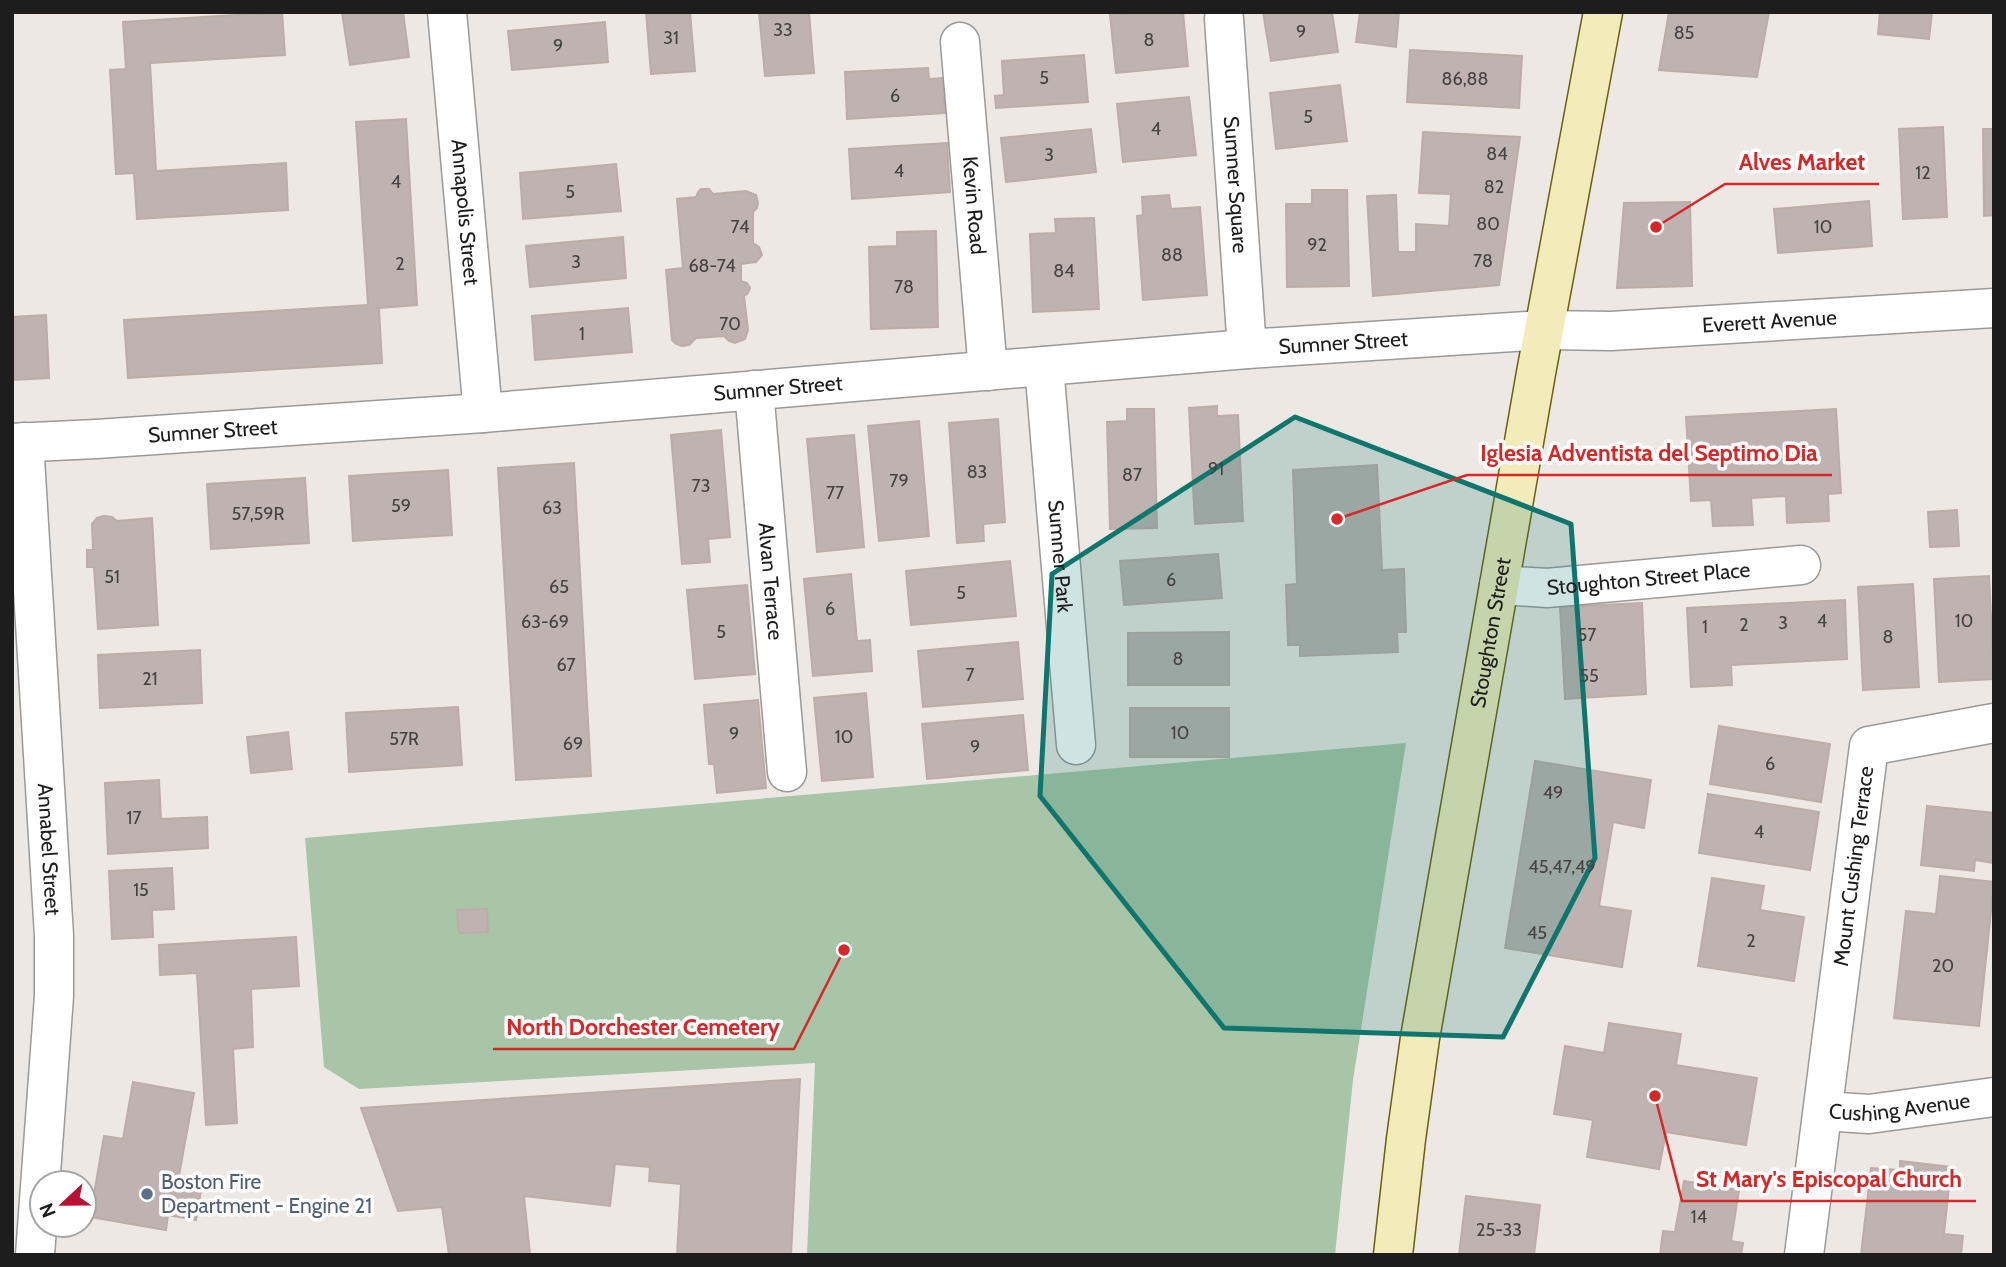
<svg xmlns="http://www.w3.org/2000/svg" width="2006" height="1267" font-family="Cabin,sans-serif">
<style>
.cemetery{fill:#a8c5a7}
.building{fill:#beb3b1;stroke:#beaca7;stroke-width:2}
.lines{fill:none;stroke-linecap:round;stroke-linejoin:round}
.street-casing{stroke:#9a9a9a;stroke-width:41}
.secondary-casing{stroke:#6b610d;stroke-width:41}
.street{stroke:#fff;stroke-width:38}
.secondary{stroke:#f4ebbb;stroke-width:38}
.marked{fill:#0f766e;fill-opacity:0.2;stroke:#0f766e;stroke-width:5;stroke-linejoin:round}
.service-dot{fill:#5c6f8a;stroke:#fff;stroke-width:2.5}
.labels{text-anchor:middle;stroke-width:7;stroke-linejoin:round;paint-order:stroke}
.number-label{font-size:18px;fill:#454242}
.street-label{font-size:21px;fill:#1d1d1d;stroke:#fff}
.service-label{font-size:21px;fill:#4e5e75;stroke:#fff;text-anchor:start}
.leader{fill:none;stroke:#d62828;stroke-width:2.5}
.callout-dot{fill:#d62828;stroke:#fff;stroke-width:2.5}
.callout-label{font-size:23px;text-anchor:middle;font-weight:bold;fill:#d62828;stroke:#fff;stroke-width:7;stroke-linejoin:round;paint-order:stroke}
</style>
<rect width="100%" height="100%" fill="#ede8e4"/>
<polygon class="cemetery" points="1406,743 1353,1080 1335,1255 807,1255 815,1063 359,1089 324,1067 305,838"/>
<g class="building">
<polygon points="282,12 285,55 150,63 156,171 286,163 288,210 137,219 134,173 116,174 110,70 126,69 123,22"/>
<polygon points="342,12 403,12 409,57 350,65"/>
<polygon points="646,12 690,12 695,71 651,74"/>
<polygon points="759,12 809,12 814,73 765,76"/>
<polygon points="1136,12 1183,12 1188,66 1116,73 1110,15"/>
<polygon points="1263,12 1332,12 1338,52 1271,61"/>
<polygon points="1360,12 1399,12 1396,47 1356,42"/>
<polygon points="1669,12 1769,12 1757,77 1659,70"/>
<polygon points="1880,12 1932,12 1929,39 1878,34"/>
<polygon points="605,22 608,62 512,70 508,31"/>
<polygon points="1410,50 1522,56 1519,108 1407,102"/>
<polygon points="1084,55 1088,102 996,108 995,96 1004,95 1002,61"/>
<polygon points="928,68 929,79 943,78 945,113 847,119 845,72"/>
<polygon points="1340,85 1347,141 1276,149 1270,93"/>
<polygon points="1189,97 1196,155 1123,162 1117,104"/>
<polygon points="406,119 417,305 379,308 382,363 128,378 124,320 368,305 356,122"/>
<polygon points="1943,127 1947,217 1903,219 1899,129"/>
<polygon points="1091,129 1096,172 1006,182 1001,138"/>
<polygon points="1983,129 1994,129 1994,215 1984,216"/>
<polygon points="1423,132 1520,137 1499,285 1373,296 1367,196 1396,195 1398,252 1416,252 1416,224 1449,226 1451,194 1419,193"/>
<polygon points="947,143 950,192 852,199 849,149"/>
<polygon points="616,164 621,211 523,219 520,173"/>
<polygon points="701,189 709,189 713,194 746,191 756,195 758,203 757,208 753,212 753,243 759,247 762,255 756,262 741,264 741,281 747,283 750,288 748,293 744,296 748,330 745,339 735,343 729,341 724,336 696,338 689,345 682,346 676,344 672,340 666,270 683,268 677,199 696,197 698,192"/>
<polygon points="1312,190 1347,190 1349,286 1287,287 1286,204 1312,204"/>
<polygon points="1169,195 1171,209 1200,207 1207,295 1143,300 1137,216 1143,215 1142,197"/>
<polygon points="1869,201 1872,246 1778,253 1774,209"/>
<polygon points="1690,202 1692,286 1617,288 1624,203"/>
<polygon points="1094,218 1099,309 1033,312 1030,234 1056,233 1055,219"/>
<polygon points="936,231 938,327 871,329 869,247 897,246 897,232"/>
<polygon points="623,237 626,278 530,287 526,246"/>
<polygon points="628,308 632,352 535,360 532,316"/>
<polygon points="46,315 49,378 12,380 12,317"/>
<polygon points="1217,406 1217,416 1238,415 1243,521 1195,524 1189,408"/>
<polygon points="1127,409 1154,409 1157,528 1110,529 1107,422 1127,421"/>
<polygon points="1836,409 1841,493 1828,494 1829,521 1787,523 1786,496 1751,498 1753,525 1713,526 1711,500 1691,501 1686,417"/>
<polygon points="998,419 1005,522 983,524 984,541 957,543 949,423"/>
<polygon points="919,421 929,536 879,541 868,426"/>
<polygon points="721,430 730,537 708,539 710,562 682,564 671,435"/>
<polygon points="854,435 864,547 817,552 807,439"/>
<polygon points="574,463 591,776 516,780 498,468"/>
<polygon points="1377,465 1382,570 1404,569 1406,632 1397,632 1398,652 1300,656 1300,645 1288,645 1286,585 1297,584 1293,470"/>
<polygon points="448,470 452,535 353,541 349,476"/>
<polygon points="305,478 309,543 211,549 207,484"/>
<polygon points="1957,510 1959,546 1930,547 1928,512"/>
<polygon points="104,516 112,517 117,521 152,518 158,625 98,629 94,567 87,567 87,550 93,550 92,524 97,518"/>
<polygon points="1218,554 1222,598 1124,605 1120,561"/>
<polygon points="1010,561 1016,616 911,625 906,571"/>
<polygon points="851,574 857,641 870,640 872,671 813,676 804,579"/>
<polygon points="1989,576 1994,679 1939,682 1934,579"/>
<polygon points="1913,584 1919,687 1863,690 1858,587"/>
<polygon points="747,585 755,674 695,679 687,590"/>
<polygon points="1845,600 1847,659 1731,665 1732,685 1691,687 1687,608"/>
<polygon points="1642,603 1646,694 1565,699 1560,607"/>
<polygon points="1229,632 1229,685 1128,685 1128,633"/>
<polygon points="1018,642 1023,699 923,707 918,651"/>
<polygon points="200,650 202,703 100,708 98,655"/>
<polygon points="866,693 873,777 822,781 814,698"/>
<polygon points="758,700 766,788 717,793 714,764 709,764 704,705"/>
<polygon points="458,707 462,765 349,772 346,713"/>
<rect x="1130" y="708" width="99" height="49"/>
<polygon points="1023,715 1028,770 927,779 922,724"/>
<polygon points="1719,726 1830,744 1821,802 1710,784"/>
<polygon points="288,732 292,769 251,773 247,737"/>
<polygon points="1535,761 1651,780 1644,828 1613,822 1599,906 1631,911 1622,967 1505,948"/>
<polygon points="159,780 161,819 207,817 208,848 108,854 105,783"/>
<polygon points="1708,794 1819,812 1810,870 1699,853"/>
<polygon points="1927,806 1994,813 1994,863 1975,860 1974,871 1921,865"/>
<polygon points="172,868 174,909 152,910 153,937 112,939 109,871"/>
<polygon points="1940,876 1994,882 1979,1026 1894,1018 1906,911 1936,914"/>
<polygon points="1712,878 1764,886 1760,910 1804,917 1794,981 1698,966"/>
<polygon points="487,909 488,932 459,933 457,910"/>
<polygon points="296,937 299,986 251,989 253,1047 233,1049 237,1123 206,1125 197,973 160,975 159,945"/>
<polygon points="1609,1023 1681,1034 1676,1065 1757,1078 1746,1145 1666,1132 1659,1169 1587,1157 1593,1120 1554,1114 1565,1046 1604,1053"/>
<polygon points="800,1079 791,1255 677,1255 681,1184 649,1181 650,1167 615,1164 610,1206 524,1196 530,1254 449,1255 442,1207 398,1211 361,1108"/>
<polygon points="133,1082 194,1093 178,1181 202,1185 196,1220 168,1215 166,1230 90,1217 104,1136 123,1139"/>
<polygon points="1900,1161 1951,1167 1944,1234 1963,1236 1961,1255 1861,1255 1871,1168 1900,1170"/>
<polygon points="1684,1181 1739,1190 1731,1241 1743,1243 1741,1255 1660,1255 1663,1231 1675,1232"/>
<polygon points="1466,1196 1540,1205 1534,1255 1459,1255"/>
</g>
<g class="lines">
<g class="street-casing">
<g id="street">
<path id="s1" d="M447,12L483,413"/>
<path id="s2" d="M1224,19L1247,349"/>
<path id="s3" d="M960,42L988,371"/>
<path id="s4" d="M1044,366L1076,745"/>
<path id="s5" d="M754,390L787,772"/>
<path id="s6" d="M24,442L54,936V996L35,1255"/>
<path id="s7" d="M12,443L96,439L483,413L1247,349L1544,330L1611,331L1994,308"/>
<path id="s8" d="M1499,585L1547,588L1801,565"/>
<path id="s9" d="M1823,1111L1869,1114L1994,1097"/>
<path id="s10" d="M1804,1255L1869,746L1994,723"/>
</g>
</g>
<g class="secondary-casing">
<g id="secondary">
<path id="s11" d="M1393,1255L1406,1139L1420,1038L1536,373L1603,12"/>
</g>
</g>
<use href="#street" class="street"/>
<use href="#secondary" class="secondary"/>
</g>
<path class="marked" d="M1295,417L1571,524L1595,858L1503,1037L1224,1028L1040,796L1052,574Z"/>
<circle class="service-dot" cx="147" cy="1194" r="7"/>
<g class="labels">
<g class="number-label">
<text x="783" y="36">33</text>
<text x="1301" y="38">9</text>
<text x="1684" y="39">85</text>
<text x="671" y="44">31</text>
<text x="1149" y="46">8</text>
<text x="558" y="52">9</text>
<text x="1044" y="84">5</text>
<text x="1465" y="85">86,88</text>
<text x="895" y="102">6</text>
<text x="1308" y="123">5</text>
<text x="1156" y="135">4</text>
<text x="1497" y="160">84</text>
<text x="1049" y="161">3</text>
<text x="899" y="177">4</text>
<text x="1923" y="179">12</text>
<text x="396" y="188">4</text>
<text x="1494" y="193">82</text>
<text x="570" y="198">5</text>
<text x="1488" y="230">80</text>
<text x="740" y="233">74</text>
<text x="1823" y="233">10</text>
<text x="1317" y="251">92</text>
<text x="1172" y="261">88</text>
<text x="1483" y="267">78</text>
<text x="576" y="268">3</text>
<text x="400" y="270">2</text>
<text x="712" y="272">68-74</text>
<text x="1064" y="277">84</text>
<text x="904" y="293">78</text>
<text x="730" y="330">70</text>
<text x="582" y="340">1</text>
<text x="1216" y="475">91</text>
<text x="977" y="478">83</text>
<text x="1132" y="481">87</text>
<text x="899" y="487">79</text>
<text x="701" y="492">73</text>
<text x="835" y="499">77</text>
<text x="401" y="512">59</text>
<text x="552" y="514">63</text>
<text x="258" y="520">57,59R</text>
<text x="112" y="583">51</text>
<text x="1171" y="586">6</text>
<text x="559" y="593">65</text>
<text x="961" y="599">5</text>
<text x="830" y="615">6</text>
<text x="1822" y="627">4</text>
<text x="1964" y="627">10</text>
<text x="545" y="628">63-69</text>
<text x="1783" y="629">3</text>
<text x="1744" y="631">2</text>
<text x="1705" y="633">1</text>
<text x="721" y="638">5</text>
<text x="1587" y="641">57</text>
<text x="1888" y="643">8</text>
<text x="1178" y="665">8</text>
<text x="566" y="671">67</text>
<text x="970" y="681">7</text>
<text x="1589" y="682">55</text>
<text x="150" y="685">21</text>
<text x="1180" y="739">10</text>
<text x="734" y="740">9</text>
<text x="844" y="743">10</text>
<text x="404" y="745">57R</text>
<text x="573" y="750">69</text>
<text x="975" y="753">9</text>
<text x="1770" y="770">6</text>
<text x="1553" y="799">49</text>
<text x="134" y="824">17</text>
<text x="1759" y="838">4</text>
<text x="1562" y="873">45,47,49</text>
<text x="141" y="896">15</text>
<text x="1537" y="939">45</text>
<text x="1751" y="947">2</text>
<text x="1943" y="972">20</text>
<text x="1699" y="1223">14</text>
<text x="1499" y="1236">25-33</text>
</g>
<g class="street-label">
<text dy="7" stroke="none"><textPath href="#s2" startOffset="166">Sumner Square</textPath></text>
<text dy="7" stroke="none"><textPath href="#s3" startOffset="164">Kevin Road</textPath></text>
<text dy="7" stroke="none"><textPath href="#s1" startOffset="201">Annapolis Street</textPath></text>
<text dy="7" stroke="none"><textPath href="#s7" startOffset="1762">Everett Avenue</textPath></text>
<text dy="7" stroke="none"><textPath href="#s7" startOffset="1335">Sumner Street</textPath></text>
<text dy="7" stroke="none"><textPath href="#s7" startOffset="768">Sumner Street</textPath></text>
<text dy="7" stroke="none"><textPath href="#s7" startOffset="201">Sumner Street</textPath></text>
<text dy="7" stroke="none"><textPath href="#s4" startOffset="191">Sumner Park</textPath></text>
<text dy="7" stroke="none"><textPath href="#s8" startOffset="150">Stoughton Street Place</textPath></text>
<text dy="7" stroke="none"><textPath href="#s5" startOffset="192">Alvan Terrace</textPath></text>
<text dy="7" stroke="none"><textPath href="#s11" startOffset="630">Stoughton Street</textPath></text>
<text dy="7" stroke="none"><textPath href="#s6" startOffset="408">Annabel Street</textPath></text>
<text dy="7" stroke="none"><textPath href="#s10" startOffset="392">Mount Cushing Terrace</textPath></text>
<text dy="7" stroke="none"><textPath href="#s9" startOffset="77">Cushing Avenue</textPath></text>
</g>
<g class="service-label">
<text x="161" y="1189">Boston Fire<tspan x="161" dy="24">Department - Engine 21</tspan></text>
</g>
</g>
<path class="leader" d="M1656 227L1725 184H1879M1337 519L1467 475H1832M844 950L794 1049H493M1655 1096L1682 1201H1976"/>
<g class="callout-dot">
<circle cx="1656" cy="227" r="7"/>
<circle cx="1337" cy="519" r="7"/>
<circle cx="844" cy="950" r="7"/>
<circle cx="1655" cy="1096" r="7"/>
</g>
<g class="callout-label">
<text x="1802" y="170">Alves Market</text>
<text x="1649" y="461">Iglesia Adventista del Septimo Dia</text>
<text x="643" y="1035">North Dorchester Cemetery</text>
<text x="1829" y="1187">St Mary's Episcopal Church</text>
</g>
<rect width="2006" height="1267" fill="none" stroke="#1d1d1d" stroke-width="28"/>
<g transform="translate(63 1204) rotate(248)"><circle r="33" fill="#ffffff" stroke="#a5a5a5" stroke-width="2"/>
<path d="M0-5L12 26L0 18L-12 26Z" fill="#ba1034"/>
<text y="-10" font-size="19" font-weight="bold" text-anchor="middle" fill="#1d1d1d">N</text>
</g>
</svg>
